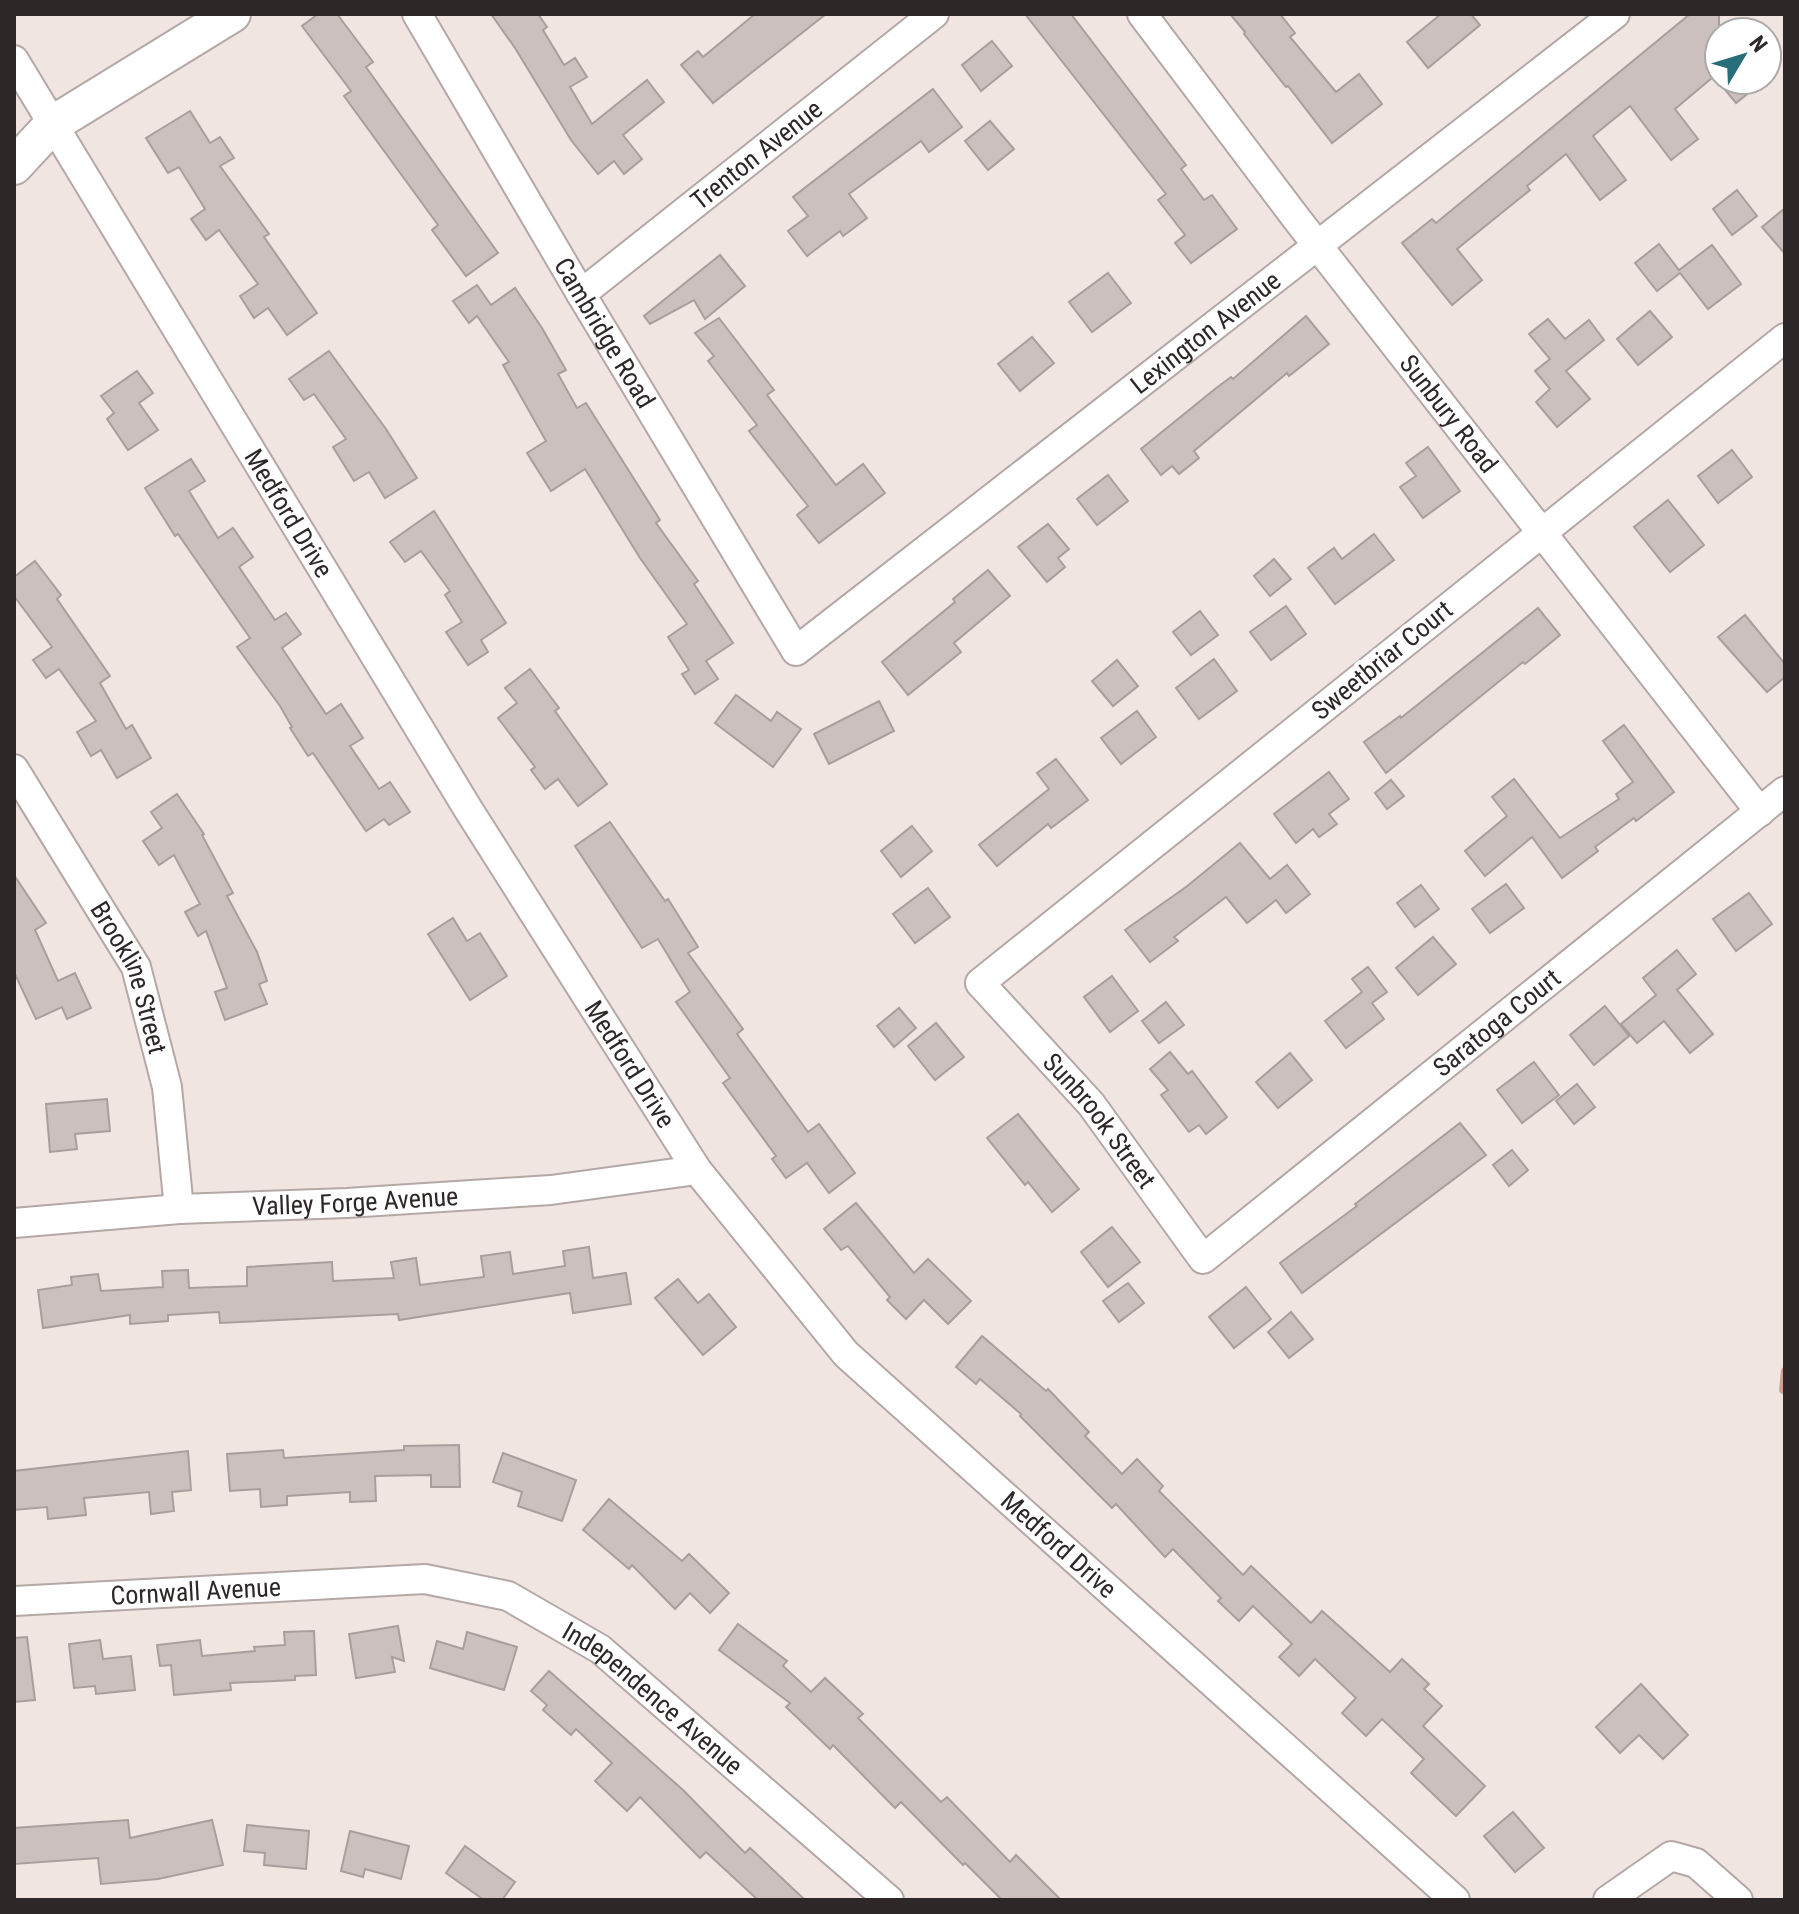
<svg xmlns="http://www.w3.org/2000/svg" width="1799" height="1914" font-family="'Roboto Condensed',sans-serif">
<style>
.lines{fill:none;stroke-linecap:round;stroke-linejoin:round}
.stream{stroke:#d2a097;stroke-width:8}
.building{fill:#ccc0be;stroke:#a99e9c;stroke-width:2}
.minor-casing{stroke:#b4a8a6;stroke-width:32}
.tertiary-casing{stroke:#b4a8a6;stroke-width:40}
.minor{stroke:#fff;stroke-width:28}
.tertiary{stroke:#fff;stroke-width:36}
.labels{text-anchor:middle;stroke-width:8;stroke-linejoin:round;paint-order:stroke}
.street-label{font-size:26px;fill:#2d2827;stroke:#fff}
</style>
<rect width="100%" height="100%" fill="#f1e5e2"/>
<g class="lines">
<polyline class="stream" points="1785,1371 1783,1390 1785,1391"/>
</g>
<g class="building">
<polygon points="318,14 337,14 373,62 366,67 498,253 466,276 432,230 438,225 344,96 351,91 302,26"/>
<polygon points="491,14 538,14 547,27 543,30 564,65 575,58 587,77 570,87 592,124 647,80 664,102 623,135 642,159 624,174 614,161 598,174 571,140 515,48"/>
<polygon points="755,14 826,14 713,103 681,65 698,51 703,57"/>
<polygon points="1025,14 1071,14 1186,165 1181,169 1204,200 1212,195 1237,229 1191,263 1175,243 1185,235 1158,200 1166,194"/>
<polygon points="1230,14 1280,14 1295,33 1290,37 1336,92 1359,74 1382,104 1332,143 1288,86 1286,87 1244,34 1245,32"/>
<polygon points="1441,14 1471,14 1480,25 1428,68 1407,42"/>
<polygon points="1690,14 1719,14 1719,72 1675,109 1698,139 1671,160 1630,106 1593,136 1626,180 1600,200 1566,154 1527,186 1530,190 1457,249 1482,280 1452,305 1402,243 1432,219 1436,223"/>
<polygon points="992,41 1012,66 981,91 962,65"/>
<polygon points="1717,80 1765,80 1736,103"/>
<polygon points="933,89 962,127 929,152 921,141 849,194 867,218 843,236 840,231 807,256 788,231 808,216 793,197"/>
<polygon points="190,111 210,143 220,137 234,158 220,166 269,234 264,237 317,313 287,335 268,308 254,318 240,296 258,284 219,230 206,240 191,219 205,209 179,167 168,173 146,138"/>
<polygon points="990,121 1014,149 988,170 965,141"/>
<polygon points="1737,190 1757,216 1732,235 1713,209"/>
<polygon points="1785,208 1785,254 1762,227"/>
<polygon points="1659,244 1679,270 1712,245 1741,284 1708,309 1680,273 1657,291 1635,263"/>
<polygon points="720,255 745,286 705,319 694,300 650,324 644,316"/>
<polygon points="1108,273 1131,303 1092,332 1069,302"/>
<polygon points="477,285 491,305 515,288 542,328 566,370 558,374 577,408 586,403 660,520 656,523 698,581 694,584 733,643 706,661 718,679 695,694 682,674 689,670 668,637 687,624 640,558 585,469 551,491 527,453 546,441 503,365 509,362 477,316 469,323 453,301"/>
<polygon points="1650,311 1672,337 1638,365 1617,339"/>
<polygon points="1306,316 1329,344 1289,376 1287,373 1194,451 1199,458 1179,474 1172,466 1161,475 1141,449 1215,389 1231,377 1233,379"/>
<polygon points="719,318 774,390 767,395 836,485 863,464 885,493 819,543 797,515 808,506 749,431 757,425 708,361 714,356 695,333"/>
<polygon points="1548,319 1565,339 1589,320 1604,340 1566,371 1590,399 1557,427 1536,402 1550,389 1535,371 1550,359 1529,334"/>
<polygon points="1032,337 1054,363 1020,391 998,364"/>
<polygon points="329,351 386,429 417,478 385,498 369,472 354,481 333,447 346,439 314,394 304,400 289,379"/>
<polygon points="137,371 153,393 139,403 158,430 128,450 107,419 114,413 101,396"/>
<polygon points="1428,447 1460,491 1423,518 1400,487 1416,476 1406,463"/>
<polygon points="1732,450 1752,477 1718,503 1698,476"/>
<polygon points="191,459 205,481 189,491 218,538 233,528 253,557 239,567 275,620 286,613 301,634 282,648 326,714 341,704 363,738 350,746 379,789 390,782 410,812 389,825 384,819 366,831 313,753 308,756 290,728 292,727 280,706 237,647 250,638 178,534 175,536 145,488"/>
<polygon points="1108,475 1128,501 1097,525 1077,499"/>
<polygon points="1668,500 1704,545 1670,572 1634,527"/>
<polygon points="434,511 506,623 481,640 488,652 468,665 446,632 462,622 445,595 450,591 421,551 405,562 390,542"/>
<polygon points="1048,524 1069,549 1058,558 1065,567 1047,582 1018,547"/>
<polygon points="1374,534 1394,560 1335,604 1308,568 1334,548 1342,559"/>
<polygon points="1274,559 1291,579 1270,596 1254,576"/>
<polygon points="35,561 61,595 57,599 110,676 100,683 126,729 132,725 151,758 117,778 101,750 91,756 77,732 96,721 59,669 46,678 33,660 52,647 14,596 14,577"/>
<polygon points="988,570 1010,596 954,643 961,652 908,695 882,662 955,602 953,599"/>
<polygon points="1286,606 1306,634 1271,660 1250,632"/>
<polygon points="1538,608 1560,635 1525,664 1523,662 1386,773 1364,742 1400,716 1401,718"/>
<polygon points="1200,611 1218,635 1191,655 1173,632"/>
<polygon points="1745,615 1785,664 1785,677 1767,692 1718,637"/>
<polygon points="1214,659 1237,691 1199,719 1176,688"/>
<polygon points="1117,660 1138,686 1113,706 1092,681"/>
<polygon points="530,669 559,708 555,711 607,784 578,806 558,779 545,789 531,770 535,767 498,718 517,703 505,688"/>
<polygon points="736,695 771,721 777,712 801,729 773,767 715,723"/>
<polygon points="879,701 894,731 829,764 814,734"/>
<polygon points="1137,711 1156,737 1121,764 1101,738"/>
<polygon points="1624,725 1674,792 1636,821 1634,818 1595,847 1598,851 1562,878 1532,837 1485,876 1465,851 1507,816 1492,797 1514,779 1560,838 1619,799 1616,794 1633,782 1603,741"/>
<polygon points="1056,759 1088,800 1051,828 1048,824 997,866 979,845 1049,789 1037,773"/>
<polygon points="1329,772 1349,799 1329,814 1337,824 1319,837 1313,829 1296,843 1274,814"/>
<polygon points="1391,780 1404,796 1387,809 1375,793"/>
<polygon points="177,794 204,834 202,835 233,893 227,896 257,952 267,981 259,984 267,1004 225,1020 215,992 227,988 206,931 198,936 185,912 200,904 174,855 159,865 143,841 162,828 151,812"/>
<polygon points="610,822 665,901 668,899 698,947 688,953 743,1029 737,1034 808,1132 819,1124 855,1173 829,1193 807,1163 786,1178 772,1159 776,1156 723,1083 730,1078 676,1002 690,992 658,939 642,948 575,846"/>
<polygon points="912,826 932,851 901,877 881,851"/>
<polygon points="1240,843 1270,879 1287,865 1310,894 1286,913 1276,900 1247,923 1226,897 1174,937 1178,941 1150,962 1125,930 1186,887"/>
<polygon points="14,875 46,923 35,930 58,981 75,973 91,1008 67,1019 62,1007 36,1019 14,972"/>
<polygon points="1506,884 1524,908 1490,933 1472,909"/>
<polygon points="1421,885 1439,909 1415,927 1397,903"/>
<polygon points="928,888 950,917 915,943 893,914"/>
<polygon points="1749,893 1772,924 1736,951 1713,919"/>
<polygon points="453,918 467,941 480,933 507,976 470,1000 428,934"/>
<polygon points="1433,937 1456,964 1418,995 1396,968"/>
<polygon points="1677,950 1696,974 1677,990 1713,1034 1690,1053 1664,1021 1637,1043 1621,1024 1656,995 1643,978"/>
<polygon points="1368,967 1387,992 1372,1003 1384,1019 1346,1048 1325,1021 1362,992 1352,979"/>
<polygon points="1112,976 1138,1011 1110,1032 1084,997"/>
<polygon points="1166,1002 1184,1025 1159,1043 1142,1021"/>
<polygon points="1605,1006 1629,1036 1594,1065 1570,1035"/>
<polygon points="899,1008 916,1028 894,1047 877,1026"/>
<polygon points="936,1023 964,1057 935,1080 908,1046"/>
<polygon points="1170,1052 1188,1074 1192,1071 1227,1117 1206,1134 1199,1125 1189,1132 1161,1095 1168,1090 1150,1069"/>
<polygon points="1290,1053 1312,1080 1278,1108 1256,1082"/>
<polygon points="1534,1062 1559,1095 1522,1123 1497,1090"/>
<polygon points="1577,1084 1595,1107 1574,1124 1556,1101"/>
<polygon points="107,1099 110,1131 75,1134 77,1149 50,1152 46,1104"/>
<polygon points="1018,1114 1079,1189 1052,1212 1028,1182 1025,1185 987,1138"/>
<polygon points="1460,1123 1486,1155 1302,1293 1280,1263 1357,1206 1355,1204"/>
<polygon points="1512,1150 1528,1170 1509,1186 1493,1165"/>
<polygon points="856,1203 914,1273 928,1259 971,1301 948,1324 924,1300 906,1319 887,1300 890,1297 848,1246 841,1250 824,1229"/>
<polygon points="1112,1227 1140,1262 1108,1287 1081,1252"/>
<polygon points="589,1247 593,1278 626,1273 631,1304 573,1313 570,1293 399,1320 398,1314 220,1323 219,1312 168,1315 168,1321 130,1324 130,1315 43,1328 38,1290 72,1285 71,1277 98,1274 101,1291 163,1287 162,1271 188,1270 189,1288 247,1286 247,1267 332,1262 333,1281 394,1278 391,1262 416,1258 420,1285 484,1277 481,1256 510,1252 513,1274 565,1266 563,1251"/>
<polygon points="678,1279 698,1303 709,1294 736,1327 703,1355 655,1298"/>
<polygon points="1128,1283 1144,1303 1119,1322 1103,1301"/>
<polygon points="1246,1287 1271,1319 1234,1348 1209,1317"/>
<polygon points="1291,1312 1313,1339 1289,1358 1268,1332"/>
<polygon points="982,1336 1046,1391 1048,1389 1089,1432 1085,1436 1122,1474 1137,1459 1163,1486 1159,1491 1243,1575 1251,1566 1311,1623 1322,1611 1390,1672 1402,1659 1429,1684 1424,1689 1442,1706 1423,1726 1485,1786 1456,1816 1411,1773 1424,1759 1382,1719 1366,1736 1342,1713 1356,1698 1315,1659 1299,1676 1279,1657 1292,1644 1253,1606 1239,1621 1218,1601 1221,1598 1173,1549 1165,1557 1116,1504 1112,1508 1020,1416 1021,1414 980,1379 976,1384 956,1367"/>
<polygon points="459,1445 460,1487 431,1487 431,1475 375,1476 376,1501 350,1502 350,1492 287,1496 287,1505 261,1507 260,1489 230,1491 227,1454 283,1450 284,1458 404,1450 404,1446"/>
<polygon points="188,1451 191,1490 172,1492 174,1511 151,1514 149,1492 84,1498 86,1515 48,1519 47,1507 14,1510 14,1471"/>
<polygon points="503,1453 576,1480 562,1521 518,1506 522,1492 493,1482"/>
<polygon points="609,1499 682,1561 689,1554 729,1593 710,1613 690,1593 675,1609 632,1565 629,1569 583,1530"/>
<polygon points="738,1624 787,1661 783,1666 811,1692 825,1678 863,1714 858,1718 941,1802 947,1797 1010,1862 1016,1855 1061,1900 1002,1900 965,1863 963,1865 901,1802 895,1808 833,1745 830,1749 786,1707 790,1703 719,1650"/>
<polygon points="398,1626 404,1661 392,1657 395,1672 356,1678 349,1634"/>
<polygon points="314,1631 316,1675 295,1676 295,1680 230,1683 231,1690 174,1695 171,1665 160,1666 157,1645 200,1640 202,1656 255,1651 254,1647 285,1645 284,1632"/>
<polygon points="467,1632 517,1647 504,1690 430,1668 437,1641 463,1649"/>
<polygon points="27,1637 35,1700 14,1702 14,1638"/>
<polygon points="100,1640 103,1659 131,1656 135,1690 96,1694 95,1686 74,1688 69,1644"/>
<polygon points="549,1671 683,1790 745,1853 750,1848 805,1900 758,1900 706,1852 700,1858 640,1797 627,1811 595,1781 612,1763 576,1729 571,1735 543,1710 547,1705 531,1691"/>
<polygon points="1641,1684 1688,1735 1663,1759 1639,1735 1620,1753 1596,1727"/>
<polygon points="1513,1812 1544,1848 1515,1872 1484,1836"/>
<polygon points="128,1820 130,1838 212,1820 223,1865 158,1879 101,1884 98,1858 14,1864 14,1828"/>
<polygon points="247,1825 309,1831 306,1869 264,1865 265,1853 244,1851"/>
<polygon points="350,1831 409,1846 401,1879 365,1869 363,1877 341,1871"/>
<polygon points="465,1846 515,1882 502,1900 484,1900 446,1873"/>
</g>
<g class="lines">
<g class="minor-casing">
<g id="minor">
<path id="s1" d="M417,14L581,294L796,651L1615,14"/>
<path id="s2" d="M1142,14L1296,218L1760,812"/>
<path id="s3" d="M14,60L468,809L697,1170L846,1354L1455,1900"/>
<path id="s4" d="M581,294L934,14"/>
<path id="s5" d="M1785,338L980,983L1091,1104L1203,1259L1785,791"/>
<path id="s6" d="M14,769L136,967L167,1087L179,1209"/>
<path id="s7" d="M14,1223L179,1209L347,1203L551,1190L697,1170"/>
<path id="s8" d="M14,1601L425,1579L508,1596L600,1649L889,1900"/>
<polyline points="1608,1900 1671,1856 1696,1863 1738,1900"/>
</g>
</g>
<g class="tertiary-casing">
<polyline id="tertiary" points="14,166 53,124 232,14"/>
</g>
<use href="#minor" class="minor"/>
<use href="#tertiary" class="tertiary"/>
</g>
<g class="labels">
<g class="street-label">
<text dy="9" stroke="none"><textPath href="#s4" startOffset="224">Trenton Avenue</textPath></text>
<text dy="9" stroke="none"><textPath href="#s1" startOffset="1260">Lexington Avenue</textPath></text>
<text dy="9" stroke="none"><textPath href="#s1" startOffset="370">Cambridge Road</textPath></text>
<text dy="9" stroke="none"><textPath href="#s2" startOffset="504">Sunbury Road</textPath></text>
<text dy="9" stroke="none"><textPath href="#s3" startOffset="530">Medford Drive</textPath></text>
<text transform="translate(1382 660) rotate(-39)" y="9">Sweetbriar Court</text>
<text dy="9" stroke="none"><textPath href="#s6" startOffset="240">Brookline Street</textPath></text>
<text dy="9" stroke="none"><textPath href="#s5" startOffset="1764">Saratoga Court</textPath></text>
<text dy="9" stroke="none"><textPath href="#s3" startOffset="1178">Medford Drive</textPath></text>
<text dy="9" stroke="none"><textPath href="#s5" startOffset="1214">Sunbrook Street</textPath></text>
<text dy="9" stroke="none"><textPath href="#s7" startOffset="342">Valley Forge Avenue</textPath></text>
<text dy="9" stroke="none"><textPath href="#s3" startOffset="1826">Medford Drive</textPath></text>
<text dy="9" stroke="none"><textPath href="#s8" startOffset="182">Cornwall Avenue</textPath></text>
<text dy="9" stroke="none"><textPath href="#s8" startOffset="674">Independence Avenue</textPath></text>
</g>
</g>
<rect width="1799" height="1914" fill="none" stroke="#2d2827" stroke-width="32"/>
<g transform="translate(1743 56) rotate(52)"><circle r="38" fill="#ffffff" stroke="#aba9a9" stroke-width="2"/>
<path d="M0-6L14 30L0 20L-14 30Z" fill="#266e7a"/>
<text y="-12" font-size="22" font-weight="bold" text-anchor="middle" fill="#2d2827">N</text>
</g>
</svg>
